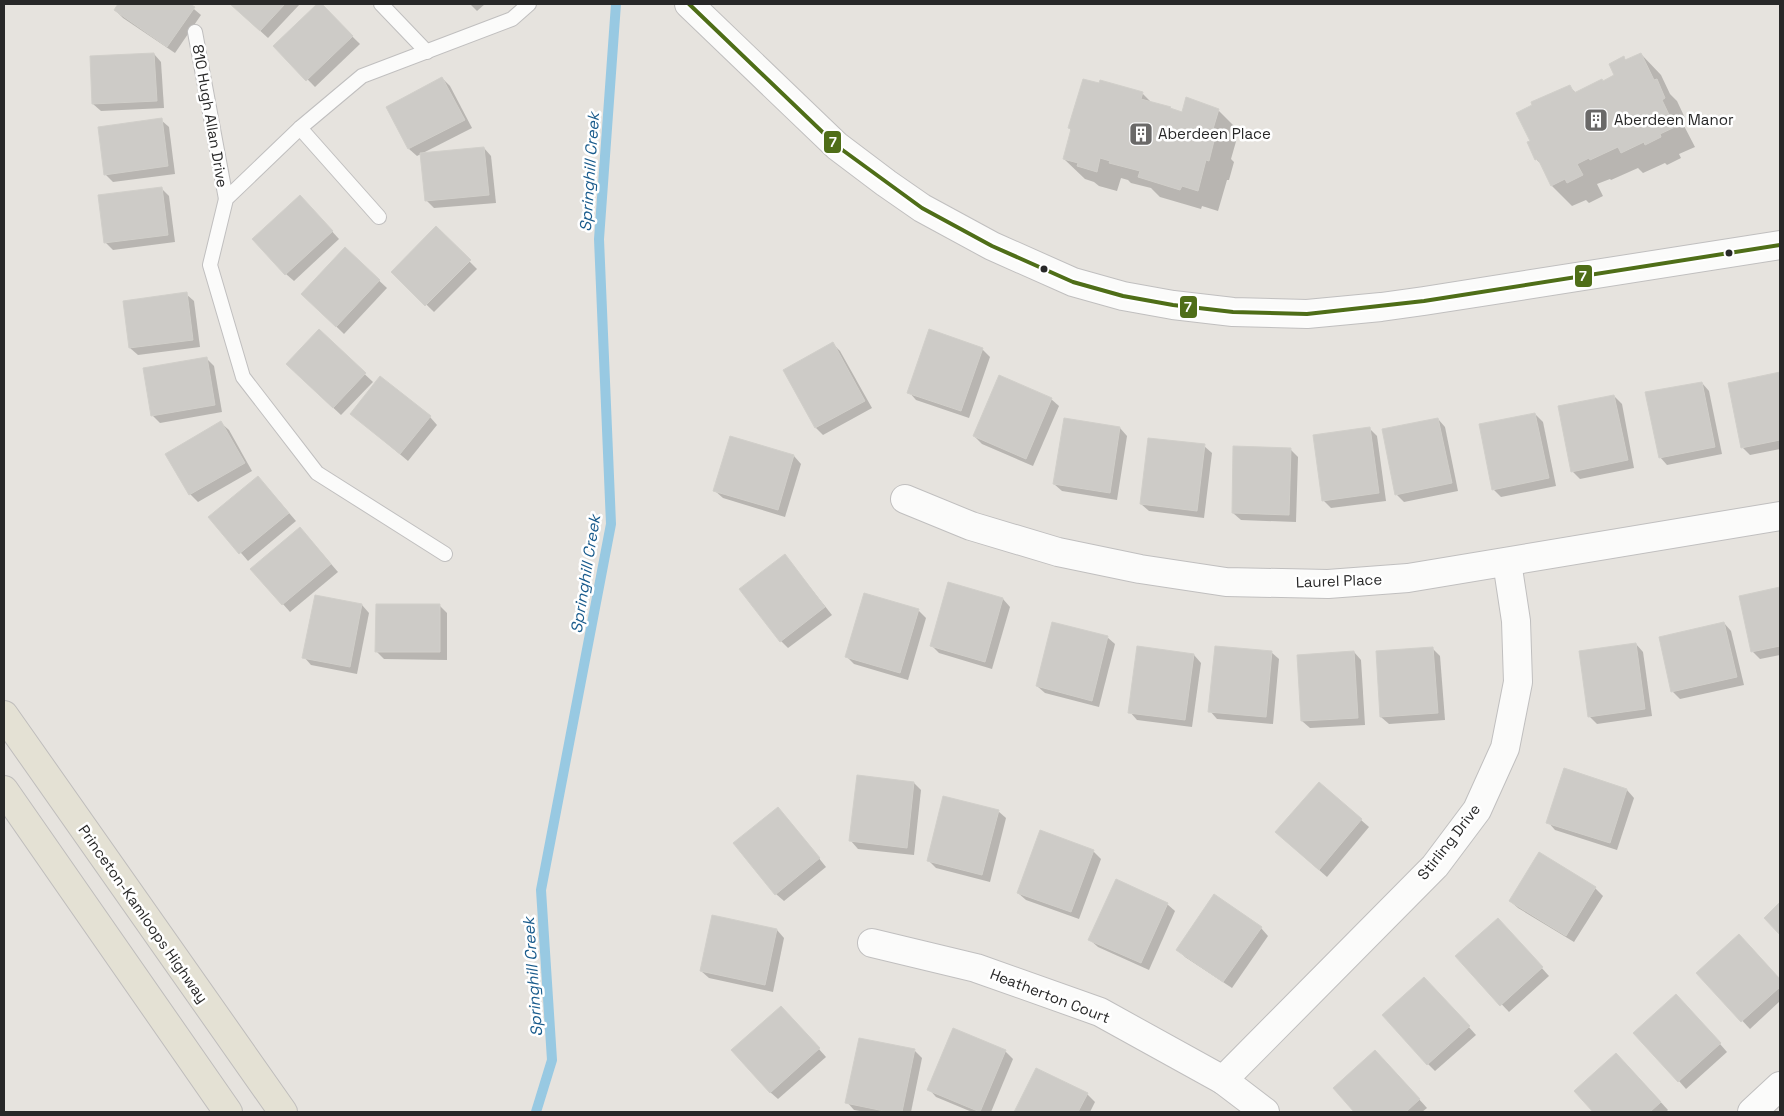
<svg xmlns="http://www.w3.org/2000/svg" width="1784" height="1116" font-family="'Space Grotesk',sans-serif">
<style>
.shadow{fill:#0003}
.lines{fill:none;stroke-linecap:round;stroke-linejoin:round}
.stream{stroke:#98c9e2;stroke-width:10}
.building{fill:#cdcbc7;stroke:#d1cfca}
.lane-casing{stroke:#c0bfbf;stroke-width:16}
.street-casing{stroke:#c0bfbf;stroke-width:30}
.secondary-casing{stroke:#c0bfbf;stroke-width:30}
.primary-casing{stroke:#bfbdbc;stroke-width:30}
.lane{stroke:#fbfbfa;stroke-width:14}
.street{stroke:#fbfbfa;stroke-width:28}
.secondary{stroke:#fbfbfa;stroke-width:28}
.primary{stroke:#e4e1d4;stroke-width:28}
.bus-1-casing{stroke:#fff;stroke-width:8}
.bus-1{stroke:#4f6e18;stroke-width:4}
.bus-dot{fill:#282828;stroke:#fff;stroke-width:2}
.labels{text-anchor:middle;stroke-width:5;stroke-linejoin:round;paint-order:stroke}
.street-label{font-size:15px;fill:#282828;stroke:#fff}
.poi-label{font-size:15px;fill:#282828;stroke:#fff;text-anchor:start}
.water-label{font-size:16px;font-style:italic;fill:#195b8c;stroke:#fff}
.line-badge{stroke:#fff;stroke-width:2}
.badge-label{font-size:14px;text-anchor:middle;font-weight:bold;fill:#fff}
</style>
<rect width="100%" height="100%" fill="#e6e3de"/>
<g class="shadow">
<polygon points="120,4 188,4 201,15 175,53 123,18 115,10"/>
<polygon points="231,4 300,4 268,38"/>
<polygon points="319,4 360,44 315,87 275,46"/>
<polygon points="470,4 485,4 477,11"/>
<polygon points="154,54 161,62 164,108 101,111 93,104"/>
<polygon points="1641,54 1661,75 1670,94 1677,101 1685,118 1681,120 1695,147 1679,154 1681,158 1667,165 1665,163 1643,173 1638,168 1611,180 1610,179 1597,184 1603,196 1589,203 1586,200 1572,206 1552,186 1542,165 1536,159 1531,141 1570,87 1576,93 1603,82 1616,76 1623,58 1627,61"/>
<polygon points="442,78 450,86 472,128 417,156 409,149 387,107"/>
<polygon points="1142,93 1152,103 1183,113 1218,110 1239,131 1231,159 1234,162 1229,180 1227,180 1218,211 1202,206 1201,209 1160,197 1151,188 1131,183 1128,180 1121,178 1117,191 1099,186 1094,182 1085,179 1064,159 1072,131 1069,128"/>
<polygon points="161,120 169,127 175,174 113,182 105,174"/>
<polygon points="484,148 491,156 496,203 434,208 426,200"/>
<polygon points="161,188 169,196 175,242 113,250 105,242"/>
<polygon points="308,205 339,239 294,281 286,274"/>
<polygon points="436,228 477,269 434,312 393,272"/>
<polygon points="345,249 387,288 344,334 310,301"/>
<polygon points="186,294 194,301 200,347 138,355 130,348"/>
<polygon points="319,331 373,382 341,415 295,372"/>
<polygon points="833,344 840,351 872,408 823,435 816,428"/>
<polygon points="982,349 990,357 969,418 916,400 909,392"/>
<polygon points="207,359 214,366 222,412 160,423 152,415"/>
<polygon points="1780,374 1780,449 1750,455 1742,447 1730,384"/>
<polygon points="1702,383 1709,391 1722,454 1667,465 1660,457"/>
<polygon points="1614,396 1622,404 1634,468 1580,479 1572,471"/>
<polygon points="1051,399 1059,406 1033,466 982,444 974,436"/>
<polygon points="352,414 430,417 437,425 408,461"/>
<polygon points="1535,414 1543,422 1556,486 1501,497 1493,489"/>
<polygon points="1438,419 1445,427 1458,491 1404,502 1396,494"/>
<polygon points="221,423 229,430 252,471 198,502 190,494"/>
<polygon points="1120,428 1127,436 1117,500 1062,491 1054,484"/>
<polygon points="1370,429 1377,436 1386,501 1331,508 1324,501"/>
<polygon points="1204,446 1212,453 1204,518 1149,511 1141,504"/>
<polygon points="1290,449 1298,457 1296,522 1241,520 1233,513"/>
<polygon points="794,456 801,464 785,517 723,498 715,491"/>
<polygon points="265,485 296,521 248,561 210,517"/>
<polygon points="307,536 338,572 290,612 252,569"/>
<polygon points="785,556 832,615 788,648 781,641"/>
<polygon points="949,583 1003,599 1010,607 992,669 939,653 931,645"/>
<polygon points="1780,589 1780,655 1760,659 1752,651 1740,597"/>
<polygon points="316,596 362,605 369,613 357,674 311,665 304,657"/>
<polygon points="439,605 447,613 447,660 384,659 377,652"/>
<polygon points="918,610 926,618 908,680 854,664 847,657"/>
<polygon points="1724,623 1731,631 1744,685 1680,699 1673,692 1660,638"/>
<polygon points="1107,637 1115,644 1099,707 1045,693 1037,686"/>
<polygon points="1636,644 1643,652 1652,716 1597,724 1589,716"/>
<polygon points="1432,648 1440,656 1445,720 1389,724 1381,717"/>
<polygon points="1271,652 1279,659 1273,724 1217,719 1210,711"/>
<polygon points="1354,652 1361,660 1365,725 1310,728 1302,721"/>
<polygon points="1194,655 1201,663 1192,727 1137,720 1130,712"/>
<polygon points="914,783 921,790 914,855 858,849 851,841"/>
<polygon points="1319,783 1369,827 1327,877 1285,840"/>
<polygon points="1627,790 1634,798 1617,850 1555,830 1548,822"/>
<polygon points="998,811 1006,818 990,882 936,868 928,860"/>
<polygon points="785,816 826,867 784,901 776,894"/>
<polygon points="1093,851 1101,859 1079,919 1026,900 1018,893"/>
<polygon points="1595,888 1603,896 1574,942 1518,908 1510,901"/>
<polygon points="1167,904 1175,911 1149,970 1098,947 1090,940"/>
<polygon points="1505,927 1549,976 1509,1012 1457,957"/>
<polygon points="1261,928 1268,936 1232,988 1185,957 1178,949"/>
<polygon points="777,930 784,938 773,992 709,978 701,971"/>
<polygon points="1747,943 1780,980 1780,1001 1750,1029 1698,973"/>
<polygon points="1432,986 1476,1035 1435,1071 1428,1064"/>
<polygon points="1684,1003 1727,1052 1686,1089 1679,1081"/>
<polygon points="789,1015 826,1057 778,1099 770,1092"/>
<polygon points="954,1030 1005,1051 1013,1059 991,1112 972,1112 936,1097 929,1089"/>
<polygon points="915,1051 922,1058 911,1112 865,1112 854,1110 847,1102"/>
<polygon points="1383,1059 1427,1108 1422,1112 1356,1112 1335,1089"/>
<polygon points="1624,1062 1668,1110 1666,1112 1595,1112 1576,1091"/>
<polygon points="1037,1070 1087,1094 1095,1102 1090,1112 1016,1112"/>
</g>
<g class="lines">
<polyline class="stream" points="536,1112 552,1060 541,890 611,524 599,239 616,4"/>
</g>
<g class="building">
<polygon points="118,4 190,4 195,7 167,47 114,10"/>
<polygon points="230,4 285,4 260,31"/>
<polygon points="317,4 322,4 353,36 306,81 273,46"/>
<polygon points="154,53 157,101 92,104 90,56"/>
<polygon points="1641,53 1654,80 1657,79 1665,98 1662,100 1675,127 1660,134 1661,137 1645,145 1644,142 1621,153 1618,147 1590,160 1589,158 1577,164 1583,175 1567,183 1565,179 1551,186 1538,159 1535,160 1527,142 1530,141 1516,113 1532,105 1531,102 1570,85 1574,93 1602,79 1603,81 1614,75 1609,64 1624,56 1625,60"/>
<polygon points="442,77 465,120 408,149 386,107"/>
<polygon points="1083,79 1099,83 1100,80 1143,92 1141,99 1171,107 1170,108 1182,112 1186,97 1219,109 1210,139 1214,141 1209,161 1206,160 1198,191 1182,186 1180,190 1138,177 1140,171 1109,163 1110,161 1100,158 1097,172 1077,166 1078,163 1063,159 1071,129 1068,128"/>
<polygon points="162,118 168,166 104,175 98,127"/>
<polygon points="484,147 489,195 425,201 420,153"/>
<polygon points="162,187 168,235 104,243 98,195"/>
<polygon points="300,195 333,231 285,275 252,239"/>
<polygon points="436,226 471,260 425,306 391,272"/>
<polygon points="345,247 380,280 336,327 301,294"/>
<polygon points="187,292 193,340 129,348 123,301"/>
<polygon points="319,329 366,373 333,408 286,364"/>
<polygon points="929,329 983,348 961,411 907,393"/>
<polygon points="833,342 865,401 815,428 783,370"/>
<polygon points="207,357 215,405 151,416 143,368"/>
<polygon points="1780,372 1780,440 1741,448 1728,383"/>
<polygon points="999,375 1052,398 1026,459 973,436"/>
<polygon points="380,376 431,416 400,454 350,414"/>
<polygon points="1702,382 1715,447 1659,458 1645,392"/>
<polygon points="1614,395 1628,460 1571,472 1558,406"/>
<polygon points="1535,413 1549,478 1492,490 1479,424"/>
<polygon points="1064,418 1120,427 1110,493 1053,484"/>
<polygon points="1438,418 1452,483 1395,495 1382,429"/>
<polygon points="221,421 245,463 189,495 165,454"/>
<polygon points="1370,427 1379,493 1322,501 1313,435"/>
<polygon points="730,436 794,455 778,510 713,491"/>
<polygon points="1148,438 1205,444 1197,511 1140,504"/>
<polygon points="1233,446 1291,448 1289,515 1232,513"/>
<polygon points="258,476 289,513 239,554 208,517"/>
<polygon points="300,527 331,564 282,605 250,569"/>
<polygon points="785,554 825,607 780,642 739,589"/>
<polygon points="948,582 1003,598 985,662 930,646"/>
<polygon points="1780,587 1780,646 1751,652 1739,596"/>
<polygon points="864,593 919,609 900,673 845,657"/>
<polygon points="315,595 362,604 350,667 302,658"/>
<polygon points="376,604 440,604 440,652 375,652"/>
<polygon points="1052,622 1108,636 1092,701 1036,686"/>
<polygon points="1724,622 1737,677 1671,692 1659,637"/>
<polygon points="1636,643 1645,709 1588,717 1579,651"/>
<polygon points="1137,646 1194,654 1185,720 1128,713"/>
<polygon points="1215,646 1272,651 1266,717 1208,712"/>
<polygon points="1433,647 1438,713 1380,717 1376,651"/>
<polygon points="1354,651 1358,718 1301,721 1297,655"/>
<polygon points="1564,768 1627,789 1610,843 1546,823"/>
<polygon points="857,775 914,782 907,848 849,841"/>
<polygon points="1319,782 1362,819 1319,870 1275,832"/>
<polygon points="943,796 999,810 982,875 927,861"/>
<polygon points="778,807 820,858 775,895 733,843"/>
<polygon points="1040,830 1094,850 1071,912 1017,893"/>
<polygon points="1539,852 1596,887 1566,936 1509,901"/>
<polygon points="1116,879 1168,903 1141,963 1088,940"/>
<polygon points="1214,894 1262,927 1223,982 1176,950"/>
<polygon points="1780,902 1780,935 1764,918"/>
<polygon points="712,915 777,929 765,985 700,971"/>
<polygon points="1498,918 1543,967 1500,1006 1455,956"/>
<polygon points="1739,934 1780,979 1780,987 1741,1022 1696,973"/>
<polygon points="1424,977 1470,1026 1427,1065 1382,1015"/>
<polygon points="1676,994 1721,1043 1678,1082 1633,1033"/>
<polygon points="781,1006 820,1048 770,1093 731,1050"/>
<polygon points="953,1028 1006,1050 980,1112 927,1090"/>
<polygon points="859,1038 915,1049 902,1112 889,1112 845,1103"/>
<polygon points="1375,1050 1420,1099 1406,1112 1354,1112 1333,1088"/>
<polygon points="1616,1053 1661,1102 1650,1112 1593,1112 1574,1091"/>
<polygon points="1036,1068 1088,1093 1078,1112 1014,1112"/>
</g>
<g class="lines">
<g class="lane-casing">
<g id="lane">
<polyline points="381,4 427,52"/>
<polyline points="195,32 226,199"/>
<polyline points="300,128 379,217"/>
<polyline points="445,554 317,473 243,377 210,265 226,199 300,128 362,76 512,19 529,4"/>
</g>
</g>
<g class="street-casing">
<g id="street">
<polyline points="905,499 971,526 1058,552 1140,569 1226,582 1328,584 1408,578 1780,516"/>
<polyline points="872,943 976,968 1100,1012 1223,1080 1265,1112"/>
<polyline points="1223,1080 1435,866 1477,810 1505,748 1518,682 1516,621 1507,562"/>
<polyline points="1752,1112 1780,1086"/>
</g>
</g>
<g class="secondary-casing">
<polyline id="secondary" points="689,4 837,146 886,183 922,208 992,246 1073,282 1123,296 1173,305 1233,312 1307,314 1381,307 1424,301 1780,245"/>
</g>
<g class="primary-casing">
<g id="primary">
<polyline points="4,715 283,1112"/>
<polyline points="4,790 228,1112"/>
</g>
</g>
<use href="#lane" class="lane"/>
<use href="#street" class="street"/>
<use href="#secondary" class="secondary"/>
<use href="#primary" class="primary"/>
<g class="bus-1-casing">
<polyline id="bus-1" points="689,4 837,146 922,208 992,246 1073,282 1123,296 1173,305 1233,312 1307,314 1424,301 1780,245"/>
</g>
<use href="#bus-1" class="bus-1"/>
</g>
<defs>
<g id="building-square" transform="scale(1.25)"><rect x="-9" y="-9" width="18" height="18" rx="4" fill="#6a6968" stroke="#fff"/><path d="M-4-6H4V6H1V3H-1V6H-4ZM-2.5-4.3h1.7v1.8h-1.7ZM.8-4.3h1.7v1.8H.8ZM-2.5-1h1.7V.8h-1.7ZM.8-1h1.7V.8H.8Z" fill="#fff"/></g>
</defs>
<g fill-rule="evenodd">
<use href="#building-square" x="1596" y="120"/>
<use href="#building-square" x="1141" y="134"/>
</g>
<g class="bus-dot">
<circle cx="1729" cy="253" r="4.5"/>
<circle cx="1044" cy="269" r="4.5"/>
</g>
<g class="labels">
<g class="street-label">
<text transform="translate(210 116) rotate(80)" y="5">810 Hugh Allan Drive</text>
<text transform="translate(1339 581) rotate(-2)" y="5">Laurel Place</text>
<text transform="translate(1449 842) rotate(-52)" y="5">Stirling Drive</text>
<text transform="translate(143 914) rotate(55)" y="5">Princeton-Kamloops Highway</text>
<text transform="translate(1050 996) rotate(21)" y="5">Heatherton Court</text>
</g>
<g class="poi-label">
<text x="1614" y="125">Aberdeen Manor</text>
<text x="1158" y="139">Aberdeen Place</text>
</g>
<g class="water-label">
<text transform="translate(589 172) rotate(-86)" y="6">Springhill Creek</text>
<text transform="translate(585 574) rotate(-81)" y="6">Springhill Creek</text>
<text transform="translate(532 977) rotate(-94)" y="6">Springhill Creek</text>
</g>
</g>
<g class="line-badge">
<rect x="823" y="130" width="19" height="24" rx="5" fill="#4f6e18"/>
<rect x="1574" y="264" width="19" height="24" rx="5" fill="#4f6e18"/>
<rect x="1179" y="295" width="19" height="24" rx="5" fill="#4f6e18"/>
</g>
<g class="badge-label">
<text x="833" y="147">7</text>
<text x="1583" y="281">7</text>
<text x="1188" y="312">7</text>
</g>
<rect width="1784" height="1116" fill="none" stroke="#282828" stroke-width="10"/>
</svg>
